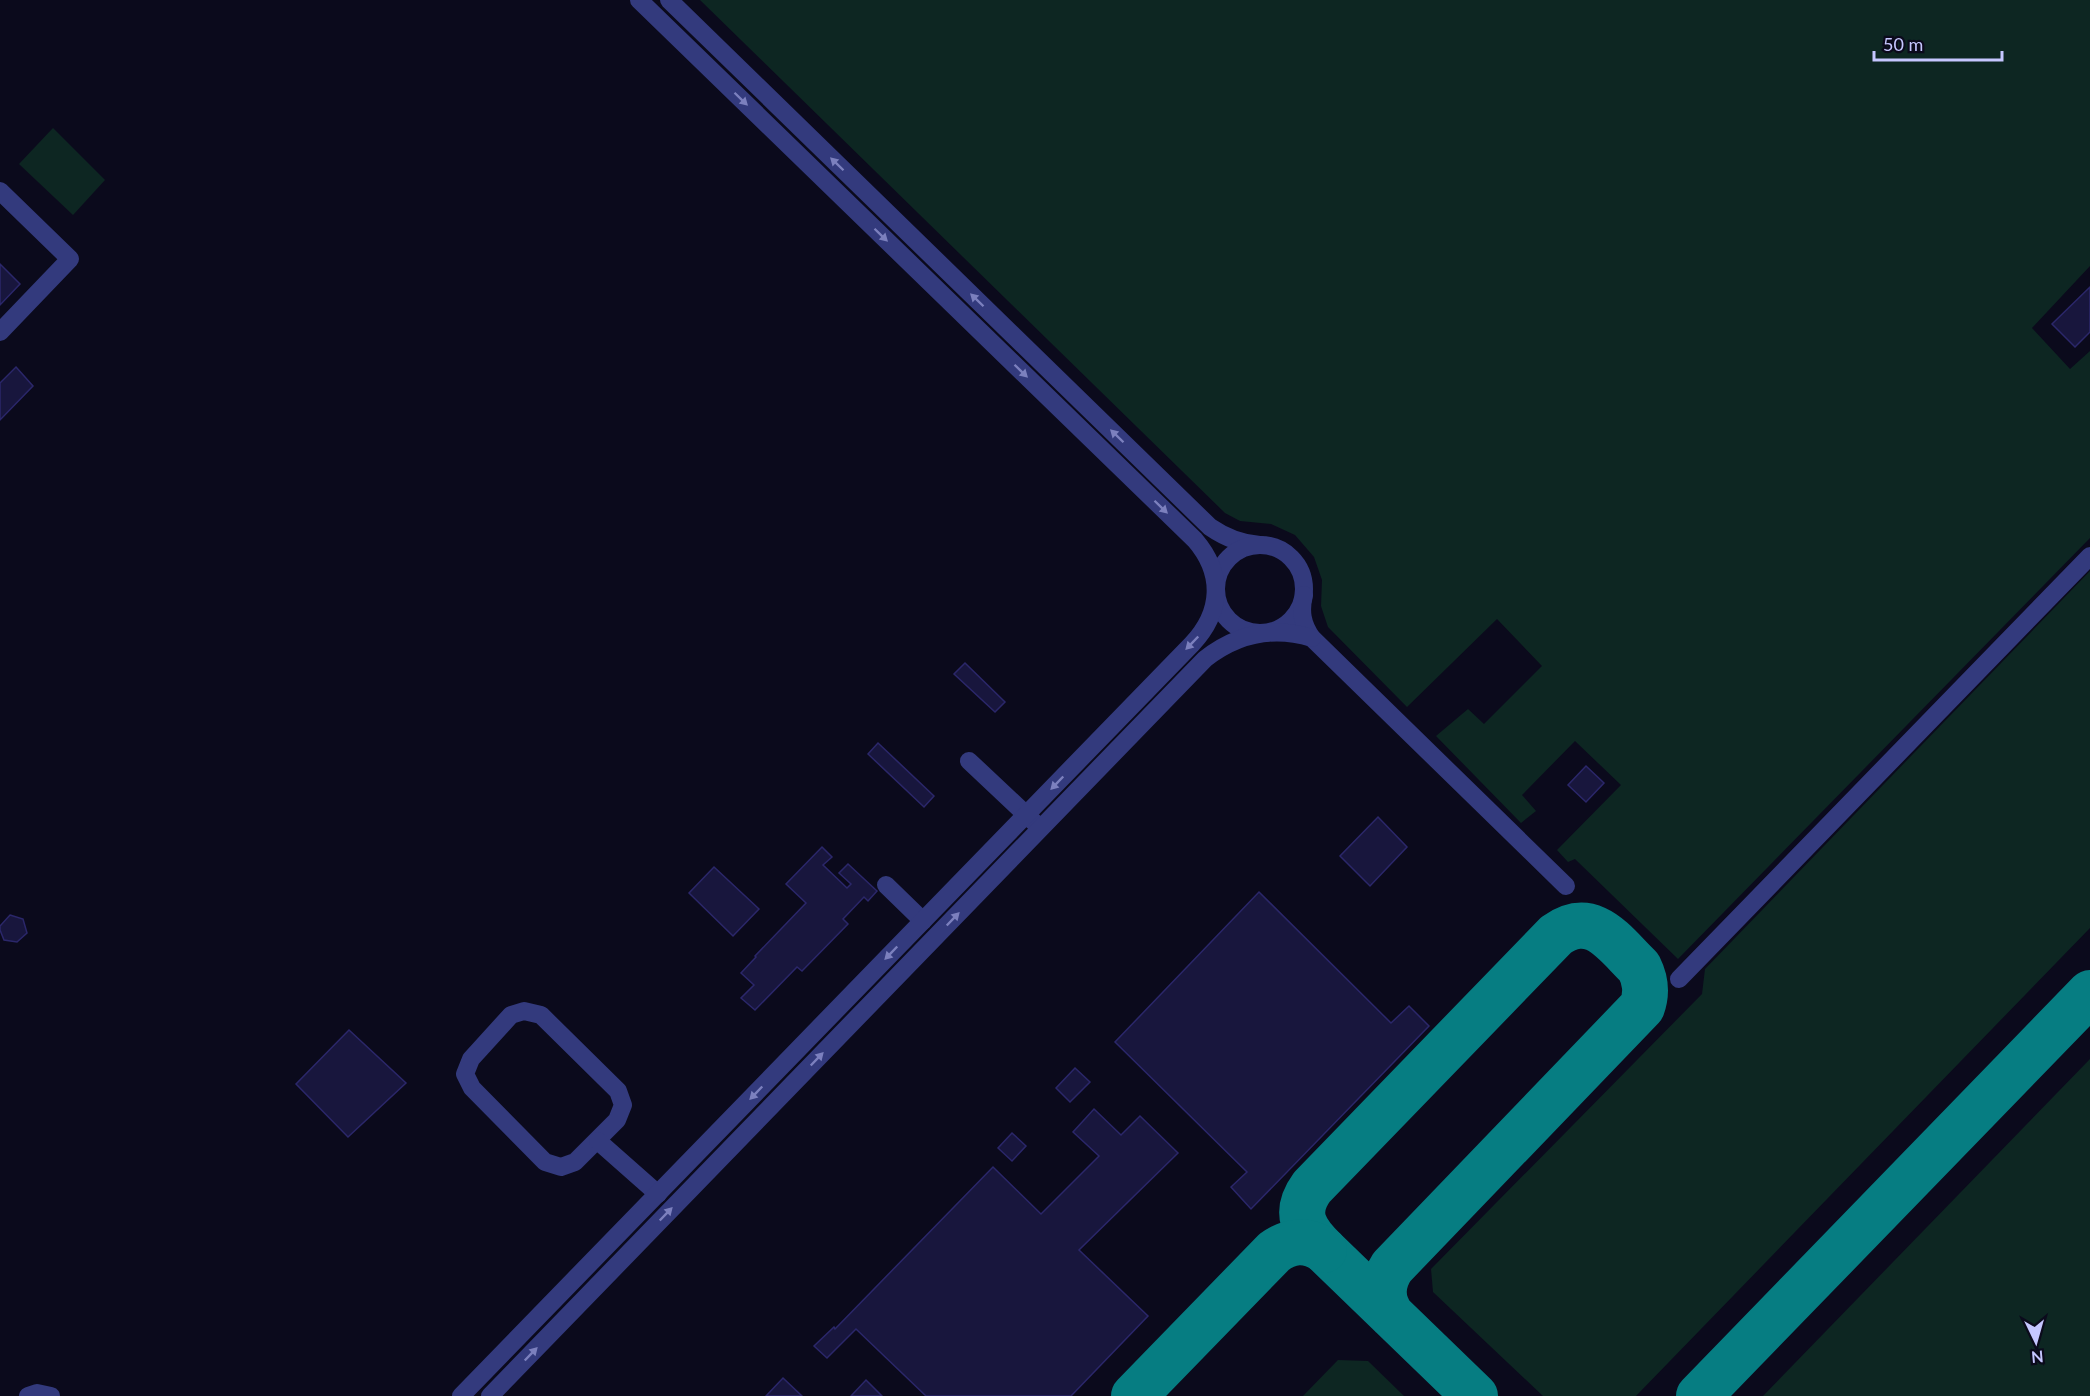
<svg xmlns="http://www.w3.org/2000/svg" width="2090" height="1396" font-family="Lato,sans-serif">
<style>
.green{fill:#0d2622}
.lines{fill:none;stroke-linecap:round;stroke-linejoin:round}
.taxiway{stroke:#067d82;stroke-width:46}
.building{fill:#18163d;stroke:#2b276a;stroke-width:1.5}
.minor{stroke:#333a7d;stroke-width:18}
.oneway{fill:#7c80be}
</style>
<rect width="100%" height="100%" fill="#0b0a1c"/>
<g class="green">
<polygon points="700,0 2090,0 2090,266 2032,328 2070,369 2090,351 2090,538 1678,959 1575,859 1568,862 1557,850 1621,785 1575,741 1522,795 1536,811 1521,823 1436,736 1468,709 1484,724 1542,666 1497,619 1407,707 1328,627 1321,606 1322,580 1314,557 1295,535 1271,524 1240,521 1225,513"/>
<polygon points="53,128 105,180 73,215 19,164"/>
<polygon points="2090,571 2090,928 1636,1396 1543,1396 1433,1292 1431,1269 1702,994 1705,969"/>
<polygon points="2090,1059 2090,1396 1763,1396"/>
<polygon points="1338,1360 1368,1361 1404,1396 1303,1396"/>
</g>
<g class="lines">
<g class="taxiway">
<path d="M1392,1316C1381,1300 1381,1284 1392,1267L1642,1007C1647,993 1646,981 1639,967C1614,943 1593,909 1556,935L1312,1187C1293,1213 1304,1230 1324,1250L1475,1396"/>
<path d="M1134,1396L1274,1252C1290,1240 1307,1239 1324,1250"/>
<polyline points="1699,1396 2090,993"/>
</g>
</g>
<g class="building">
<polygon points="0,264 20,284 0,305"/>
<polygon points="2090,287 2090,332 2075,347 2052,324"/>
<polygon points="16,367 33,386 0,420 0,383"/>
<polygon points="965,663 1005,702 995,712 954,674"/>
<polygon points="878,743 934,796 924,807 868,754"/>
<polygon points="1586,766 1604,783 1586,802 1568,785"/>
<polygon points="1378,817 1407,847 1370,886 1340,856"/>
<polygon points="822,847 832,857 823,865 847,888 851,884 839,873 848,864 877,891 868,901 864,897 843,919 848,924 802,971 797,967 755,1010 741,998 754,985 741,973 756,957 755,956 806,903 786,884"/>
<polygon points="714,867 759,909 733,936 689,893"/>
<polygon points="1259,892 1391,1023 1409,1006 1429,1026 1251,1209 1231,1187 1247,1172 1115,1042"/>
<polygon points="10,915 23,919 27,933 17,942 4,940 0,930 0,926"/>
<polygon points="349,1030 406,1083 348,1137 296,1084"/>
<polygon points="1075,1068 1090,1082 1070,1102 1056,1088"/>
<polygon points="1094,1109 1121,1135 1140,1116 1178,1153 1079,1250 1148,1316 1071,1396 926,1396 856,1329 827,1358 814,1346 834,1327 835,1329 993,1167 1041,1214 1099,1156 1073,1132"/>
<polygon points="1012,1133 1026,1146 1012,1161 998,1148"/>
<polygon points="783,1378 802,1396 766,1396"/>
<polygon points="866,1380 882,1396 851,1396"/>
</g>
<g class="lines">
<g class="minor">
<path d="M669,0L1210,527C1226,538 1241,544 1260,545"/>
<polyline points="0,191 70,259 0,332"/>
<circle cx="1260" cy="589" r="44"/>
<path d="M1304,595C1300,611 1302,624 1312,638L1566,886"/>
<polyline points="969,761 1035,823"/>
<polyline points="886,885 923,921"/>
<polyline points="1679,979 2090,556"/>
<polygon points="524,1011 541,1015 618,1091 623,1105 617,1120 575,1162 561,1167 545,1162 472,1088 465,1074 471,1059 511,1015"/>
<polyline points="598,1141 658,1194"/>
<polyline points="28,1396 37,1393 51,1396"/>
<path d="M461,1396L1192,644C1222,612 1224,574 1195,540L639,0"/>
<path d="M490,1396L1205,659C1237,634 1273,626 1312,638"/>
</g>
</g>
<defs><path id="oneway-solid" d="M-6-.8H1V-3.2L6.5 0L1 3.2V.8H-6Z" transform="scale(1.5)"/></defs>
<g class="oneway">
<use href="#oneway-solid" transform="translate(741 99) rotate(44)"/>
<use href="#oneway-solid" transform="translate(837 164) rotate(-136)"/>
<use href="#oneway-solid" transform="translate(881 235) rotate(44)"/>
<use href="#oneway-solid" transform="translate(977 300) rotate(-136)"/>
<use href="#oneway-solid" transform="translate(1021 371) rotate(44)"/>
<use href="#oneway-solid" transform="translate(1117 436) rotate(-136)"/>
<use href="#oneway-solid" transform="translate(1161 507) rotate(44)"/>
<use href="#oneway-solid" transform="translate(1192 643) rotate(134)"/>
<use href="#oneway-solid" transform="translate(1057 783) rotate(134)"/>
<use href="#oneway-solid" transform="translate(953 919) rotate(-46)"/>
<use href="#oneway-solid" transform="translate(891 953) rotate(134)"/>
<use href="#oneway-solid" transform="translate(817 1059) rotate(-46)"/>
<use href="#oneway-solid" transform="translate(756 1093) rotate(134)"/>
<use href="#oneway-solid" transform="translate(666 1214) rotate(-46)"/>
<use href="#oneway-solid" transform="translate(531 1354) rotate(-46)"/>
</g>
<g transform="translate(2036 1342) rotate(175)" stroke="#0b0a1c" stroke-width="4.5" paint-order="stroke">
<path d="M0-4.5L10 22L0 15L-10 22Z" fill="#c5c6ff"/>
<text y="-9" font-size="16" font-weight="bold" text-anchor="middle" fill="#c5c6ff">N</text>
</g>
<path d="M1874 51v9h128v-9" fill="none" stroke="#c5c6ff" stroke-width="3"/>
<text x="1883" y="51" font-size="18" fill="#c5c6ff" stroke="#0b0a1c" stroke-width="4.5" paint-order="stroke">50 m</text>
</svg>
